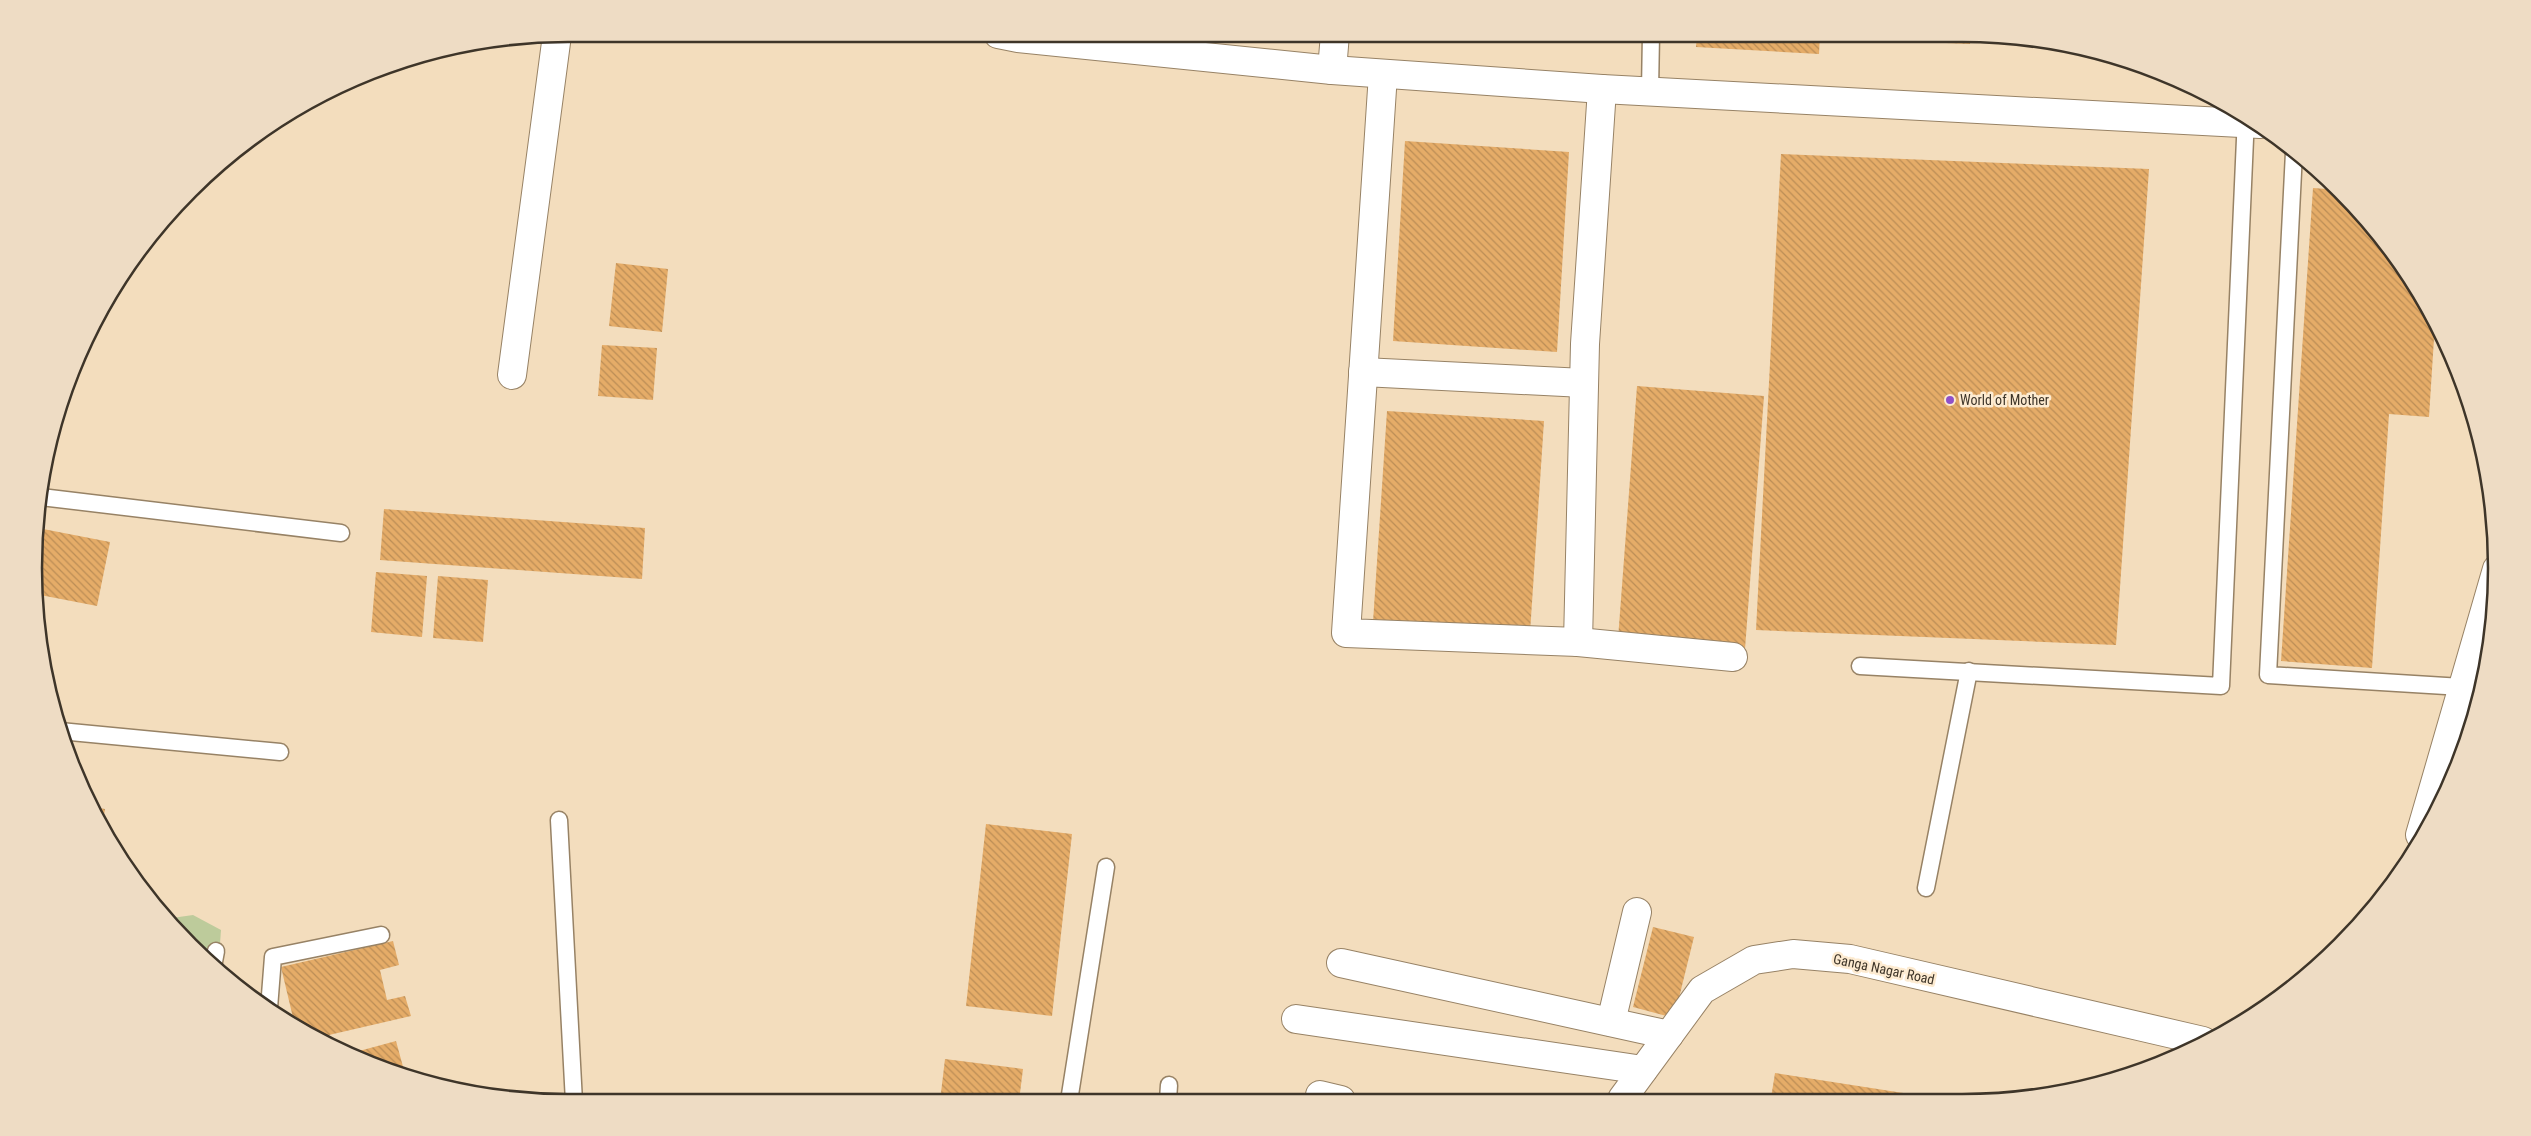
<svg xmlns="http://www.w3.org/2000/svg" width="2531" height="1136" font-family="'Roboto Condensed',sans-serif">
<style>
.park{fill:#bdcb9b}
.building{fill:url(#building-back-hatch)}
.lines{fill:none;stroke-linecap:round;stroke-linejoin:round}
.service-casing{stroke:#978265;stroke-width:19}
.minor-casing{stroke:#978265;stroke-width:30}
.tertiary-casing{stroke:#978265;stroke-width:30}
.service{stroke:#fff;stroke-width:16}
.minor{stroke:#fff;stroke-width:28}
.tertiary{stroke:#fff;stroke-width:28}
.poi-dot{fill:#8f51c8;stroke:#fdebd1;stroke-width:2}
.labels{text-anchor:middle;stroke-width:5;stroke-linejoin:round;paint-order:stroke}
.poi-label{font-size:14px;fill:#3e3529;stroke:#fdebd1;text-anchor:start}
.street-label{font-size:14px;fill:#3e3529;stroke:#fdebd1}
.rim{fill:none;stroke:#3e3529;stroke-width:2.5}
</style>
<defs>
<pattern id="building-back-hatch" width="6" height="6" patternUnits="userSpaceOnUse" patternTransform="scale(1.25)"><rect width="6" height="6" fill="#e5ac68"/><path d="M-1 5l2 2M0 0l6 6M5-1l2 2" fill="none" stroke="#bb8d56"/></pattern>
</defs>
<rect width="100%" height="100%" fill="#f3ddbd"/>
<polygon class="park" points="193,915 221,930 218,971 165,919"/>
<g class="building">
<polygon points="1697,34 1820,34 1819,54 1696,47"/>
<polygon points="1897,34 1971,34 1970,44 1897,41"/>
<polygon points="1405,141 1569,152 1557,352 1393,341"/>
<polygon points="1781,154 2149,169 2116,645 1756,630"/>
<polygon points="2313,188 2341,190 2407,271 2435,323 2429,417 2389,414 2372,668 2281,661"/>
<polygon points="616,263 668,269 662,332 609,326"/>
<polygon points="602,345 657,348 653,400 598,396"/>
<polygon points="1637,386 1764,396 1745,649 1618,639"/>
<polygon points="1387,411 1544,421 1530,633 1373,622"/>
<polygon points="384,509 645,528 642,579 380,560"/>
<polygon points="38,528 110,542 97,606 35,594 34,568"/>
<polygon points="376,572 427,576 422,637 371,632"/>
<polygon points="438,576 488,580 483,642 433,638"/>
<polygon points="92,807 105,809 102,828"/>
<polygon points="986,824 1072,834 1052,1016 966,1006"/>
<polygon points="1653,927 1694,937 1674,1018 1633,1007"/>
<polygon points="393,941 399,965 380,970 387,1000 405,996 411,1016 316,1038 295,1026 281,967"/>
<polygon points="396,1041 405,1074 364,1062 348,1054"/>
<polygon points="945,1059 1023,1069 1019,1101 940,1101"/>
<polygon points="1775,1073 1929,1097 1929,1098 1771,1098"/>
</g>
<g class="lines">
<g class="service-casing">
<g id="service">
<polyline points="1650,91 1651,34"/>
<polyline points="2294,152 2268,675 2462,687"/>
<polyline points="41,497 341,533"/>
<polyline points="1860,666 2221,686 2246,116"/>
<polyline points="60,731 280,752"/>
<polyline points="559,820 574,1102"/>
<polyline points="1926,888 1969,671"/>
<polyline points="213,967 216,951"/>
<polyline points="269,1008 273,957 381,935"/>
<polyline points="1168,1100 1169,1085"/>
<polyline points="1069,1101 1106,867"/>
</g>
</g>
<g class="minor-casing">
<g id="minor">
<polyline points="1332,70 1335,34"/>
<polyline points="1383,74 1346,633 1578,642 1733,657"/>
<polyline points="1363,372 1584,383"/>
<polyline points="512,375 557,35"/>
<polyline points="1578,642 1585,344 1602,89"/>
<polyline points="1341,963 1669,1035"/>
<polyline points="1296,1019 1643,1070"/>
<polyline points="1611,1022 1637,912"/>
<polyline points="1320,1095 1341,1100"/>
<polyline points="1622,1099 1702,990 1754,960 1793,954 1850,959 2203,1041"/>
</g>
</g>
<g class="tertiary-casing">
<g id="tertiary">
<polyline points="998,34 1018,38 1332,70 1602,89 2260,124"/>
<polyline points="2420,835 2497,569"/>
</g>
</g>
<use href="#service" class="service"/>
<use href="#minor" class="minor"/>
<use href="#tertiary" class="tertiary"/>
</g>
<circle class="poi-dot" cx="1950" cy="400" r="5"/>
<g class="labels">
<g class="poi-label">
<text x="1960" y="405">World of Mother</text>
</g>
<g class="street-label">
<text transform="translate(1884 969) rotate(12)" y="5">Ganga Nagar Road</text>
</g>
</g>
<path d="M0 0H2531V1136H0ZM568 42H1962A526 526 0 0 1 2488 568V568A526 526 0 0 1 1962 1094H568A526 526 0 0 1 42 568V568A526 526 0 0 1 568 42Z" fill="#eedcc4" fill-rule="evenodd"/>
<path class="rim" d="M568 42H1962A526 526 0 0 1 2488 568V568A526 526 0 0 1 1962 1094H568A526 526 0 0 1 42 568V568A526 526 0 0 1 568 42Z"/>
</svg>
